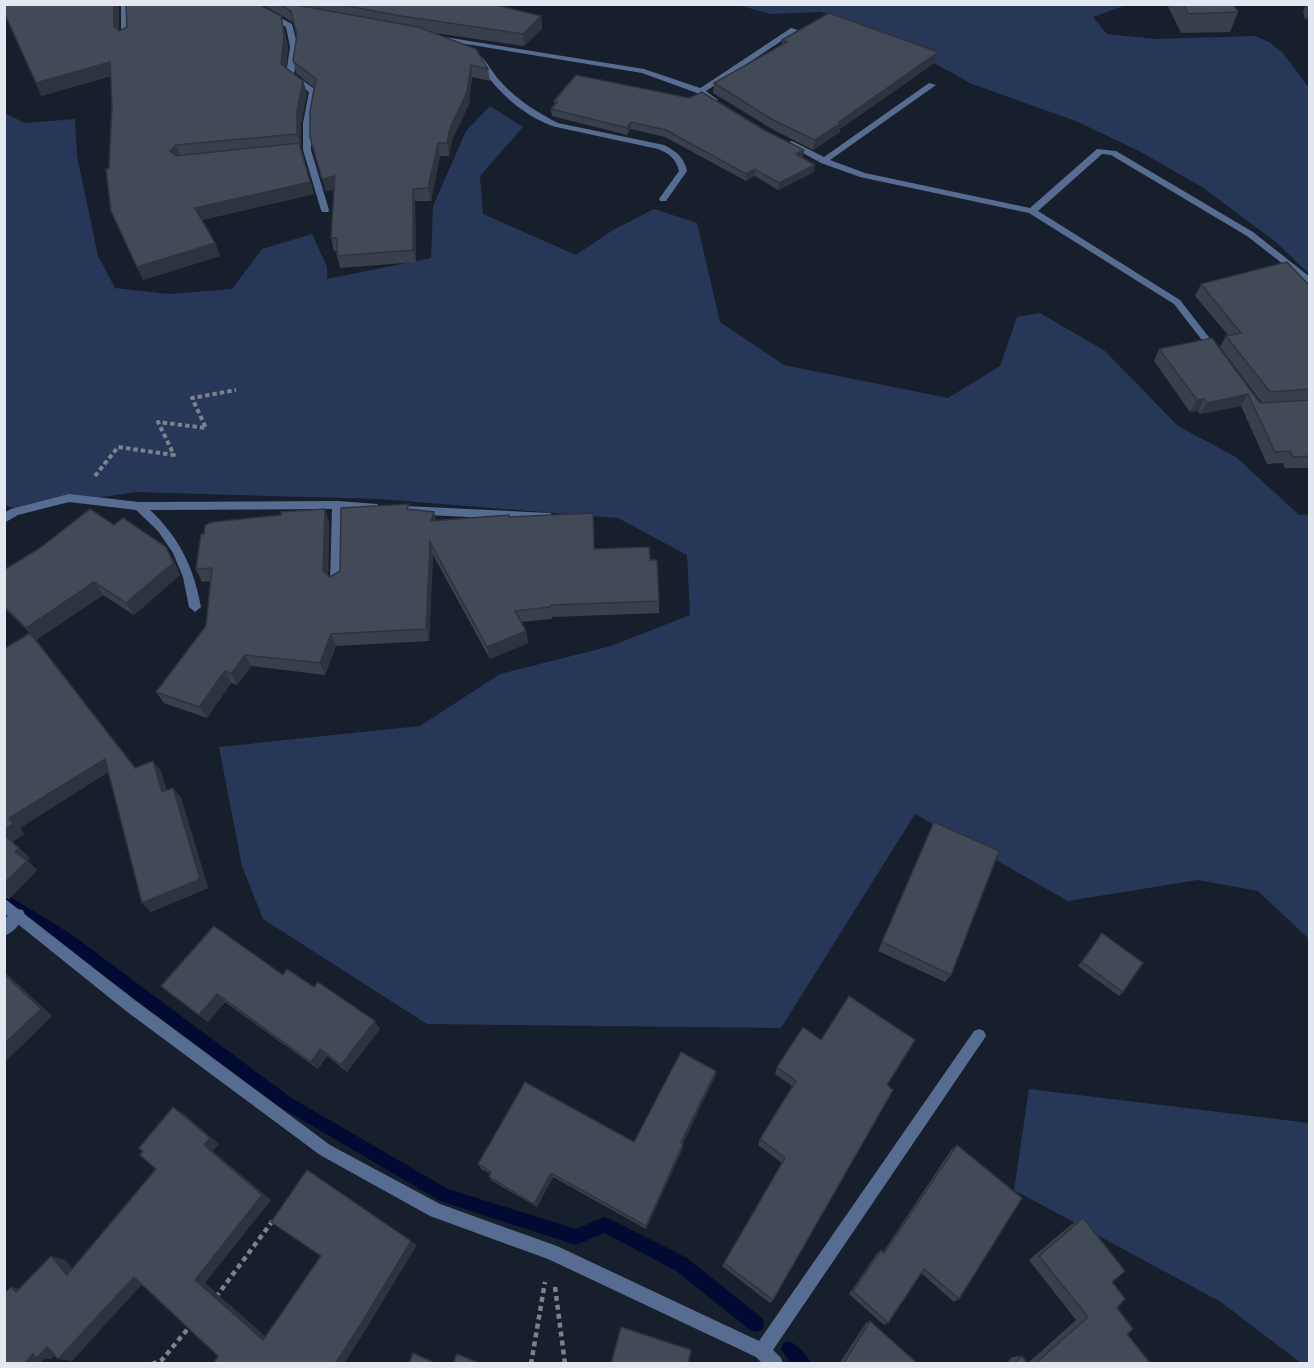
<svg xmlns="http://www.w3.org/2000/svg" width="1314" height="1368" font-family="Jost,sans-serif">
<style>
.green{fill:#273757}
.lines{fill:none;stroke-linecap:round;stroke-linejoin:round}
.stream{fill:#000a32;fill-rule:evenodd}
.path-far1{stroke:#7c828d;stroke-width:4;stroke-dasharray:4.5 3;stroke-linecap:butt}
.path{stroke:#7c828d;stroke-width:4.5;stroke-dasharray:5 4;stroke-linecap:butt}
.service{fill:#576c91;fill-rule:evenodd}
.minor{fill:#576c91;fill-rule:evenodd}
.wall{fill:#39404c}
.shaded-wall{fill:#2e343e}
.building{fill:#424a58;stroke:#2e343e;stroke-width:1.5}
</style>
<rect width="100%" height="100%" fill="#181f2c"/>
<g class="green">
<polygon points="738,5 1126,5 1093,17 1107,34 1156,39 1255,36 1269,42 1283,53 1309,88 1309,274 1277,243 1202,187 1139,151 1076,121 972,84 865,25 821,12 770,14"/>
<polygon points="490,106 523,127 480,176 483,214 576,255 613,230 654,209 697,223 720,322 784,365 948,398 1000,366 1017,317 1040,313 1105,351 1178,426 1236,457 1299,515 1309,514 1309,939 1258,891 1198,880 1068,901 915,814 781,1028 427,1024 263,919 242,866 219,747 420,726 500,674 611,646 690,615 687,555 618,518 379,499 135,492 20,510 5,505 4,113 25,123 75,119 77,156 98,256 115,288 169,294 232,289 262,249 312,234 327,267 327,279 431,258 433,206 466,131"/>
<polygon points="1029,1089 1309,1123 1309,1363 1301,1363 1221,1302 1014,1190"/>
</g>
<g class="lines">
<g class="stream">
<polygon points="4,893 71,934 290,1097 448,1189 576,1229 604,1217 610,1219 687,1258 762,1318 764,1324 762,1330 756,1332 750,1330 675,1270 604,1233 576,1245 440,1201 280,1107 61,944 4,907"/>
<path d="M789,1341C798,1345 807,1354 811,1364H791L781,1349L783,1343Z"/>
</g>
<polyline class="path-far1" points="95,476 118,447 174,455 158,422 206,428 192,398 236,390"/>
<g class="path">
<polyline points="555,1287 565,1364"/>
<polyline points="216,1297 274,1219"/>
<polyline points="152,1364 161,1361 191,1325"/>
<polyline points="531,1364 545,1282"/>
</g>
<g class="service">
<polygon points="121,4 129,4 129,39 125,41 121,39"/>
<polygon points="791,28 798,30 703,93 696,91"/>
<path d="M464,48C482,48 490,71 501,82C517,100 538,113 558,123L664,145C676,151 684,157 687,171L666,201H660L659,199L679,171C676,159 670,154 658,149L556,127C533,120 509,102 493,83C483,72 478,59 464,52Z"/>
<path d="M69,494L139,502L338,501L377,504L382,508L377,512L343,509L342,583L336,587L330,583L332,509L150,510C179,537 194,568 201,607L195,612L189,607L183,577L173,553L158,531L136,510L69,502L18,515L4,523V513L11,509Z"/>
<polygon points="406,506 550,513 555,517 550,521 406,514 401,510"/>
<path d="M18,909L23,910L25,915C21,923 13,933 4,936V920L13,910Z"/>
</g>
<g class="minor">
<polygon points="252,4 260,4 260,7 292,24 298,47 294,74 317,91 311,123 311,150 329,210 328,212 322,212 321,210 303,150 303,123 309,92 286,75 290,47 286,27 254,10"/>
<polygon points="426,34 644,69 703,89 718,100 711,102 697,93 642,73 429,38 425,36"/>
<polygon points="929,83 936,85 830,160 865,173 1030,208 1097,149 1116,151 1253,232 1310,277 1310,285 1247,236 1111,155 1102,154 1038,211 1180,300 1218,349 1220,351 1215,354 1212,353 1174,304 1029,213 860,177 821,163 785,143 792,141 824,157"/>
<polygon points="4,898 136,1001 330,1145 440,1204 557,1246 759,1341 974,1031 979,1029 984,1031 986,1036 773,1350 781,1358 783,1364 763,1364 756,1357 548,1259 430,1216 320,1155 126,1011 4,913"/>
</g>
</g>
<g class="wall">
<polygon points="119,4 119,30 284,28 288,47 286,68 303,81 307,93 301,123 301,146 300,146 314,194 202,220 215,243 220,256 143,280 111,211 109,168 112,105 111,76 41,96"/>
<polygon points="262,4 492,4 541,16 542,29 524,46 435,33 488,69 490,81 472,77 469,104 452,140 449,156 440,156 431,201 415,201 416,262 340,268 337,256 337,251 334,251 331,238 334,190 326,191 310,137 314,88 296,73 293,61 297,35 294,23"/>
<polygon points="1167,4 1233,4 1238,12 1230,32 1181,33"/>
<polygon points="1306,4 1310,4 1310,19 1305,19 1303,12"/>
<polygon points="782,40 936,62 840,129 840,132 813,150 772,129 713,93 714,83 782,45"/>
<polygon points="554,101 803,157 802,157 814,172 778,190 755,176 746,181 665,137 631,129 627,135 552,116 551,109 554,106"/>
<polygon points="1201,284 1310,286 1310,400 1295,401 1310,400 1310,468 1285,468 1283,463 1267,464 1241,406 1200,414 1198,411 1190,412 1154,361 1159,349 1212,338 1260,403 1262,403 1220,347 1226,336 1228,335 1195,296"/>
<polygon points="410,510 436,521 509,517 595,549 650,560 659,601 659,613 552,617 552,619 521,622 526,631 528,643 490,659 433,555 429,641 336,646 325,675 251,666 237,685 231,683 207,718 164,703 156,692 206,626 210,581 202,582 196,569 329,522 328,575 330,577 340,571"/>
<polygon points="114,525 173,559 180,575 134,615 103,595 36,640 135,768 161,771 166,790 173,788 181,798 208,888 151,912 142,903 108,772 20,828 24,834 12,842 30,858 27,860 37,870 9,899 4,897 4,649 30,633 4,608 4,570"/>
<polygon points="934,822 951,975 945,982 878,951"/>
<polygon points="1102,933 1123,992 1119,996 1078,966"/>
<polygon points="283,975 314,987 380,1029 347,1072 327,1056 318,1069 225,1002 208,1022 170,994 161,986"/>
<polygon points="777,1067 887,1085 773,1300 770,1303 722,1266 782,1163 758,1145 760,1139 792,1086 775,1074"/>
<polygon points="716,1071 715,1077 683,1143 683,1148 646,1229 553,1177 537,1207 492,1181 489,1177 491,1174 481,1169 478,1164 634,1142"/>
<polygon points="957,1145 959,1299 954,1302 921,1273 888,1323 884,1325 849,1294 877,1253 881,1250 883,1252 951,1150"/>
<polygon points="1083,1218 1112,1282 1117,1308 1127,1334 1151,1364 1006,1364 1012,1357 1022,1356 1028,1363 1076,1320 1029,1260 1072,1224"/>
<polygon points="870,1321 918,1364 839,1364 866,1323"/>
</g>
<g class="shaded-wall">
<polygon points="114,4 119,4 119,39 114,27"/>
<polygon points="1310,10 1310,19 1305,19"/>
<polygon points="281,16 288,47 285,77 281,64"/>
<polygon points="541,16 542,29 524,46 523,34"/>
<polygon points="938,52 936,62 840,129 840,132 813,150 815,140 839,122"/>
<polygon points="110,62 115,74 41,96 36,83"/>
<polygon points="471,65 472,77 469,104 452,140 449,156 447,143 450,128"/>
<polygon points="303,81 307,93 301,123 301,146 297,134 297,110"/>
<polygon points="631,122 631,129 627,135 627,128"/>
<polygon points="438,143 440,156 431,201 428,188"/>
<polygon points="176,145 181,158 175,163 170,151"/>
<polygon points="804,150 803,157 795,161 796,154"/>
<polygon points="815,165 814,172 778,190 779,183"/>
<polygon points="755,169 755,176 746,181 746,174"/>
<polygon points="335,176 338,189 326,191 322,179"/>
<polygon points="310,182 314,194 200,220 195,208"/>
<polygon points="413,189 415,201 416,262 413,250"/>
<polygon points="215,243 220,256 143,280 137,267"/>
<polygon points="1248,394 1241,406 1200,414 1207,403"/>
<polygon points="1204,399 1198,411 1190,412 1197,400"/>
<polygon points="325,509 329,522 328,583 323,571"/>
<polygon points="434,512 437,525 431,521"/>
<polygon points="430,542 433,555 429,641 426,629"/>
<polygon points="166,547 173,559 180,575 134,615 126,603"/>
<polygon points="94,582 103,595 36,640 144,778 26,628"/>
<polygon points="526,631 528,643 490,659 487,647"/>
<polygon points="331,634 336,646 325,675 320,663"/>
<polygon points="245,655 251,666 237,685 231,674"/>
<polygon points="225,671 231,683 207,718 199,707"/>
<polygon points="105,759 113,769 20,828 24,834 12,842 30,858 26,861 15,852 4,835 4,830 9,818"/>
<polygon points="153,761 161,771 170,802 162,792"/>
<polygon points="173,788 181,798 208,888 151,912 142,903"/>
<polygon points="27,861 37,870 9,899 4,895 4,883"/>
<polygon points="4,971 52,1016 4,1063"/>
<polygon points="217,994 225,1002 208,1022 199,1015"/>
<polygon points="375,1021 380,1029 347,1072 341,1065"/>
<polygon points="320,1049 327,1056 318,1069 311,1062"/>
<polygon points="716,1071 715,1077 681,1147 681,1142"/>
<polygon points="173,1107 184,1114 219,1144 213,1151 271,1200 205,1283 272,1342 263,1340 195,1280 204,1145"/>
<polygon points="683,1144 683,1148 646,1229 646,1226"/>
<polygon points="551,1173 553,1177 537,1207 534,1204"/>
<polygon points="411,1241 417,1245 366,1329 344,1364 335,1364"/>
<polygon points="51,1256 65,1260 81,1278 67,1275"/>
<polygon points="134,1277 146,1280 72,1361 58,1359"/>
<polygon points="11,1287 26,1290 16,1292"/>
<polygon points="47,1347 62,1349 51,1359 44,1359 40,1364 24,1364 33,1354"/>
</g>
<g class="building">
<polygon points="4,4 114,4 114,27 119,31 127,27 126,4 258,4 281,16 284,35 281,64 303,81 297,110 297,134 176,145 170,151 176,156 299,143 310,182 195,208 215,243 137,267 111,211 106,169 109,168 112,105 110,62 36,83 4,12"/>
<polygon points="279,4 291,4 418,27 476,49 488,69 471,65 467,92 450,128 447,143 438,143 428,188 413,189 413,250 337,256 337,238 331,238 335,176 322,179 310,137 310,111 316,79 293,61 297,35 291,11"/>
<polygon points="337,4 492,4 541,16 523,34 401,16"/>
<polygon points="1184,4 1233,4 1238,12 1188,14"/>
<polygon points="829,13 938,52 839,122 841,123 815,140 773,120 714,83 787,42 782,40"/>
<polygon points="576,75 689,98 702,92 764,130 804,150 796,154 815,165 779,183 755,169 746,174 666,130 631,122 627,128 551,109 557,102 554,101"/>
<polygon points="1287,262 1310,286 1310,389 1270,392 1226,336 1241,333 1201,284"/>
<polygon points="1212,338 1260,403 1310,400 1310,456 1293,457 1290,451 1275,452 1248,394 1207,403 1204,399 1197,400 1159,349"/>
<polygon points="409,504 407,509 434,512 431,521 509,515 509,517 593,513 594,549 649,547 650,560 657,560 659,601 551,605 550,607 515,611 526,631 487,647 430,542 426,629 331,634 320,663 245,655 231,674 225,671 199,707 156,692 206,626 212,568 196,569 201,534 204,534 205,525 213,522 281,515 281,512 325,509 323,571 330,577 340,571 341,508"/>
<polygon points="90,509 114,525 123,518 166,547 173,563 126,603 94,582 26,628 4,606 4,570 40,548"/>
<polygon points="30,633 135,768 153,761 162,792 173,788 200,879 142,903 105,759 9,818 13,824 4,830 4,649"/>
<polygon points="934,822 999,851 951,975 882,942"/>
<polygon points="4,835 19,848 15,852 27,861 4,883"/>
<polygon points="214,926 283,975 287,969 314,987 318,982 375,1021 341,1065 320,1049 311,1062 217,994 199,1015 161,986"/>
<polygon points="1102,933 1143,963 1123,992 1082,962"/>
<polygon points="4,974 41,1009 4,1044"/>
<polygon points="849,996 915,1040 887,1085 893,1090 773,1300 724,1263 785,1158 760,1139 796,1081 777,1067 803,1027 821,1040"/>
<polygon points="681,1052 716,1071 681,1142 683,1144 646,1226 551,1173 534,1204 489,1177 491,1172 478,1164 525,1082 634,1142"/>
<polygon points="173,1107 210,1138 204,1145 262,1195 195,1280 263,1340 321,1256 271,1222 307,1170 411,1241 359,1327 335,1364 213,1364 218,1356 134,1277 58,1359 47,1347 37,1358 33,1354 24,1364 4,1364 4,1294 11,1287 16,1292 51,1256 67,1275 156,1169 140,1155 143,1152 139,1148"/>
<polygon points="957,1145 1022,1198 959,1299 924,1269 888,1323 853,1291 881,1250 884,1253"/>
<polygon points="1083,1218 1125,1271 1112,1282 1125,1299 1117,1308 1133,1329 1127,1334 1151,1364 1035,1364 1088,1317 1039,1256"/>
<polygon points="870,1321 918,1364 843,1364"/>
<polygon points="621,1327 691,1350 688,1364 611,1364"/>
<polygon points="413,1353 437,1364 409,1364"/>
<polygon points="457,1354 481,1364 453,1364"/>
<polygon points="1022,1356 1028,1364 1014,1364"/>
</g>
<rect width="1314" height="1368" fill="none" stroke="#e2e7f0" stroke-width="12"/>
</svg>
